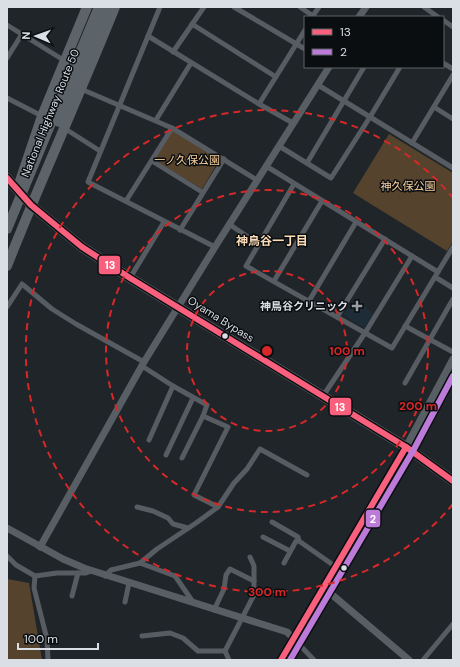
<svg xmlns="http://www.w3.org/2000/svg" width="460" height="667" font-family="'DM Sans','Noto Sans JP',sans-serif">
<style>
.built{fill:#1d2c36}
.green{fill:#56432d}
.lines{fill:none;stroke-linecap:round;stroke-linejoin:round}
.street{stroke:#565c61;stroke-width:5}
.secondary{stroke:#575f64;stroke-width:7}
.highway{stroke:#5c646a;stroke-width:10}
.bus-1-casing{stroke:#0a0e11;stroke-width:9}
.bus-2-casing{stroke:#0a0e11;stroke-width:9}
.bus-1{stroke:#f8607d;stroke-width:6}
.bus-2{stroke:#bd7bd9;stroke-width:6}
.ring{fill:none;stroke:#d62828;stroke-width:2;stroke-dasharray:7 5}
.poi-dot{fill:#989ea3;stroke:#0a0e11;stroke-width:1.5}
.bus-dot{fill:#d9dfe4;stroke:#0a0e11;stroke-width:1.5}
.labels{text-anchor:middle;stroke-width:3;stroke-linejoin:round;paint-order:stroke}
.street-label{font-size:11px;fill:#d9dfe4;stroke:#0a0e11}
.park-label{font-size:11px;fill:#f9cf9c;stroke:#0a0e11}
.poi-label{font-size:11px;font-weight:bold;fill:#d9dfe4;stroke:#0a0e11;text-anchor:end}
.neighbourhood-label{font-size:12px;font-weight:bold;fill:#fcdcb7;stroke:#0a0e11}
.centre{fill:#d62828;stroke:#0a0e11;stroke-width:2}
.ring-label{font-size:12px;text-anchor:middle;font-weight:bold;fill:#d62828;stroke:#0a0e11;stroke-width:3;stroke-linejoin:round;paint-order:stroke}
.line-badge{stroke:#0a0e11;stroke-width:1.5}
.badge-label{font-size:11px;text-anchor:middle;font-weight:bold;fill:#fff}
</style>
<rect width="100%" height="100%" fill="#202529"/>
<polygon class="built" points="356,298 374,314 364,328 343,315"/>
<g class="green">
<polygon points="172,131 220,159 202,189 154,160"/>
<polygon points="389,134 453,173 453,241 447,251 353,193"/>
<polygon points="7,579 29,583 42,660 7,660"/>
</g>
<g class="lines">
<g class="street">
<polyline points="160,7 88,182 215,247"/>
<polyline points="234,7 305,49"/>
<polyline points="300,7 313,16"/>
<polyline points="424,7 438,17"/>
<polyline points="312,17 319,7"/>
<polyline points="443,20 453,27"/>
<polyline points="192,24 276,77"/>
<polyline points="7,25 65,61"/>
<polyline points="148,36 259,104 293,123"/>
<polyline points="173,52 204,7"/>
<polyline points="7,58 22,34"/>
<polyline points="443,63 453,69"/>
<polyline points="318,85 453,168"/>
<polyline points="81,89 172,128 257,180"/>
<polyline points="7,98 42,116"/>
<polyline points="259,104 305,30"/>
<polyline points="434,107 453,119"/>
<polyline points="156,120 191,63"/>
<polyline points="64,128 100,151"/>
<polyline points="412,143 453,75"/>
<polyline points="279,146 331,178 370,117 400,67"/>
<polyline points="152,161 202,192"/>
<polyline points="307,163 364,67"/>
<polyline points="266,166 438,272"/>
<polyline points="294,184 246,266 392,348 453,247"/>
<polyline points="126,201 172,128"/>
<polyline points="229,224 258,244"/>
<polyline points="180,230 224,159"/>
<polyline points="435,277 453,288"/>
<polyline points="130,278 164,222"/>
<polyline points="274,281 322,201"/>
<polyline points="309,301 356,222"/>
<polyline points="7,307 22,284 52,309 76,324 144,362"/>
<polyline points="337,317 385,239"/>
<polyline points="405,326 453,352"/>
<polyline points="142,366 173,386 207,405 203,416 228,427 194,495 218,507"/>
<polyline points="405,383 453,299"/>
<polyline points="323,396 365,333 412,256"/>
<polyline points="149,440 173,386"/>
<polyline points="166,455 193,398"/>
<polyline points="182,458 203,416"/>
<polyline points="137,507 153,511 168,518 173,524 188,528"/>
<polyline points="272,522 298,537 299,541"/>
<polyline points="263,537 290,551"/>
<polyline points="7,556 16,565 35,576 57,573 86,573 91,571"/>
<polyline points="140,563 175,576 193,602"/>
<polyline points="284,563 296,541 299,541 336,567"/>
<polyline points="35,576 34,588 47,639 48,660"/>
<polyline points="105,576 111,570 140,563 157,549 196,523 218,507 234,483 247,469 260,449 307,475"/>
<polyline points="72,596 78,573"/>
<polyline points="125,602 129,583"/>
<polyline points="214,610 224,589 226,575 230,569 254,581"/>
<polyline points="142,636 170,633 183,638 198,651 225,651"/>
<polyline points="293,638 314,660"/>
<polyline points="229,660 225,651 254,595 254,566 250,557"/>
<polyline points="423,660 453,624"/>
</g>
<g class="secondary">
<polyline points="359,17 366,7"/>
<polyline points="7,528 63,559 84,568 287,632 293,638"/>
<polyline points="40,547 144,362 215,247 329,67"/>
<polyline points="323,587 409,660"/>
<polyline points="281,660 406,447 453,359"/>
</g>
<g class="highway">
<polyline points="59,122 107,7"/>
<polyline points="7,178 31,205 82,247 130,278 406,447 453,481"/>
<polyline points="20,181 42,116 87,7"/>
<polyline points="7,229 99,7"/>
<path d="M7,266C41,179 80,94 115,7"/>
</g>
<g class="bus-1-casing">
<g id="bus-1">
<polyline points="7,178 31,205 82,247 130,278 406,447 453,481"/>
<polyline points="281,660 406,447"/>
</g>
</g>
<g class="bus-2-casing">
<polyline id="bus-2" points="290,660 413,451 453,376"/>
</g>
<use href="#bus-1" class="bus-1"/>
<use href="#bus-2" class="bus-2"/>
</g>
<g class="ring">
<circle cx="267" cy="351" r="80"/>
<circle cx="267" cy="351" r="161"/>
<path d="M453 504A241 241 0 1 1 453 198"/>
</g>
<path class="poi-dot" d="M355 300h4v4h4v4h-4v4h-4v-4h-4v-4h4z"/>
<g class="bus-dot">
<circle cx="225" cy="336" r="3.5"/>
<circle cx="344" cy="568" r="3.5"/>
</g>
<g class="labels">
<g class="street-label">
<text transform="translate(50 113) rotate(-68)" y="4">National Highway Route 50</text>
<text transform="translate(221 319) rotate(32)" y="4">Oyama Bypass</text>
</g>
<g class="park-label">
<text x="187" y="164">一ノ久保公園</text>
<text x="408" y="190">神久保公園</text>
</g>
<g class="poi-label">
<text x="348" y="310">神鳥谷クリニック</text>
</g>
<g class="neighbourhood-label">
<text x="272" y="245">神鳥谷一丁目</text>
</g>
</g>
<circle cx="267" cy="351" r="6" class="centre"/>
<g class="ring-label">
<text x="347" y="355">100 m</text>
<text x="418" y="410">200 m</text>
<text x="267" y="596">300 m</text>
</g>
<g class="line-badge">
<rect x="98" y="255" width="23" height="20" rx="4" fill="#f8607d"/>
<rect x="329" y="397" width="23" height="19" rx="4" fill="#f8607d"/>
<rect x="365" y="509" width="16" height="19" rx="4" fill="#bd7bd9"/>
</g>
<g class="badge-label">
<text x="110" y="269">13</text>
<text x="340" y="411">13</text>
<text x="373" y="523">2</text>
</g>
<rect width="460" height="667" fill="none" stroke="#d9dfe4" stroke-width="16"/>
<rect x="304" y="16" width="140" height="52" fill="#0a0e11" stroke="#5d6265"/>
<rect x="312" y="29" width="20" height="6" fill="#f8607d" stroke="#5d6265"/>
<text x="340" y="36" font-size="12" fill="#d9dfe4">13</text>
<rect x="312" y="49" width="20" height="6" fill="#bd7bd9" stroke="#5d6265"/>
<text x="340" y="56" font-size="12" fill="#d9dfe4">2</text>
<g transform="translate(36 36) rotate(272)" stroke="#0a0e11" stroke-width="3" paint-order="stroke">
<path d="M0-3L7 15L0 10L-7 15Z" fill="#d9dfe4"/>
<text y="-6" font-size="11" font-weight="bold" text-anchor="middle" fill="#d9dfe4">N</text>
</g>
<path d="M18 643v6h80v-6" fill="none" stroke="#d9dfe4" stroke-width="2"/>
<text x="24" y="643" font-size="12" fill="#d9dfe4" stroke="#0a0e11" stroke-width="3" paint-order="stroke">100 m</text>
</svg>
